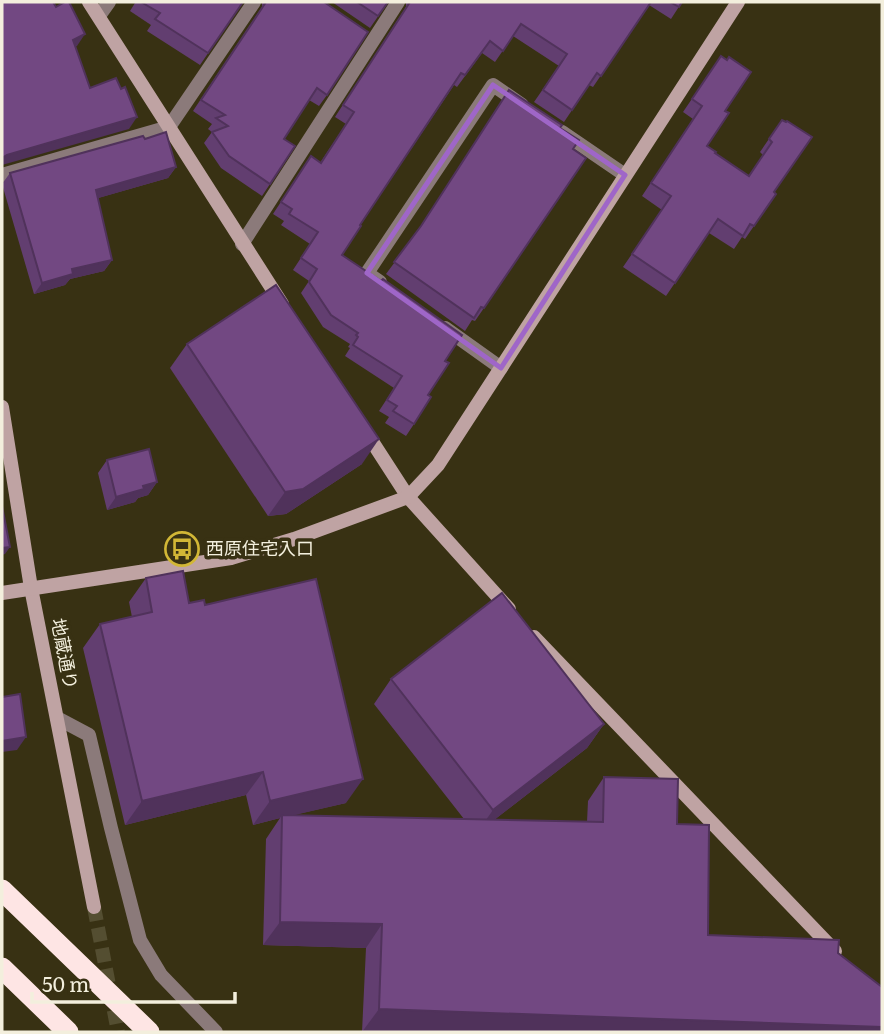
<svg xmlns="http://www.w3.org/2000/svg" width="884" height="1034" font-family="Literata,'Noto Sans JP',serif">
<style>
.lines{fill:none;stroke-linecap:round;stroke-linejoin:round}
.secondary-tunnel{stroke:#544e31;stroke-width:14;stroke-dasharray:14 7;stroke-linecap:butt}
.street{stroke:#8b7a7a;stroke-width:14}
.secondary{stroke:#bfa3a3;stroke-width:14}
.highway{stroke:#fee5e4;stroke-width:21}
.wall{fill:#623e70}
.shaded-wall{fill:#50325b}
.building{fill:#724882;stroke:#50325b;stroke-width:2}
.marked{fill:none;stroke:#9f66c8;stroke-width:5;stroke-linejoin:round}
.labels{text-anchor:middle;stroke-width:7;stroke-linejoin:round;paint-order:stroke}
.poi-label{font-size:18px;fill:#f3efdd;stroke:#383113;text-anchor:start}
.street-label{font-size:18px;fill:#f3efdd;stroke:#383113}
</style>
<rect width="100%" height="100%" fill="#383113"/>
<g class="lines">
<polyline class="secondary-tunnel" points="94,907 118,1032"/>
<g class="street">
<polyline points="99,16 109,2"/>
<polyline points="562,132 625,175"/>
<polyline points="2,175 169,127 254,2"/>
<polyline points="242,244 398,2"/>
<polyline points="380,282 367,273 493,85 522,105"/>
<polyline points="445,328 501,368"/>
<polyline points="57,718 89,735 111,828 140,940 161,975 216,1032"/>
</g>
<g class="secondary">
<polyline points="89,2 282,304"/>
<polyline points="2,407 31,588 94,907"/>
<polyline points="364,429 408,497 509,609"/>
<polyline points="2,593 231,558 294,539 408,497 438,465 738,2"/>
<polyline points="534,637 835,951"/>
</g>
<g class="highway">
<polyline points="2,890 149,1032"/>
<polyline points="2,968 68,1032"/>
</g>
</g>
<g class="wall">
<polygon points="134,2 243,2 200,65 147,31 151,25 130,11 135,3"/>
<polygon points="262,2 324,2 327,95 319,106 309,100 284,139 270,184 262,196 221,168 204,143 212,132 208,129 212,124 193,111 262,7"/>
<polygon points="332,2 388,2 370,28"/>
<polygon points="406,2 682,2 671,19 649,5 593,87 589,85 564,122 534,102 559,66 513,36 495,62 482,53 457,87 454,85 360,225 342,255 445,361 414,424 406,436 385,423 389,417 379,411 394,388 345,356 350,348 348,347 350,344 323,327 301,293 309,281 293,270 310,244 281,225 284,221 273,214 311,156 320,163 346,124 335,117 406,7"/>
<polygon points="721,56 725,111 707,146 715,153 749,176 763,155 760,152 782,120 774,192 776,194 745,239 742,237 734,249 709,233 666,296 623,267 662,210 642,196 693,119 683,112"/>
<polygon points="509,90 560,128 484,308 475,321 472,320 465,331 386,274 417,232"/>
<polygon points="145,139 176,167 168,178 98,198 112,260 104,271 70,279 65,285 34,294 2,184 10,173"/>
<polygon points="187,344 362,464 286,514 268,516 170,368"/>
<polygon points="107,460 157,482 148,495 138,498 135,502 107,510 98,473"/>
<polygon points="146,578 189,603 205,605 346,803 293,815 464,819 374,704 391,679 604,724 587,748 494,820 587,822 588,801 604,777 677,824 708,935 838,953 882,1029 880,1032 362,1032 366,948 263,945 266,839 280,818 253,825 246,795 125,825 83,648 100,624 132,617 129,602"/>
</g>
<g class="shaded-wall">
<polygon points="85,34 77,46 65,52 73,40"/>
<polygon points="137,117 129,129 2,165 2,158 7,155"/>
<polygon points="176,167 168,178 88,201 96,190"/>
<polygon points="112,260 104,271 70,279 65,285 34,294 42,283 72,269"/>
<polygon points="379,439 362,464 286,514 268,516 285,492"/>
<polygon points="157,482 148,495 138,498 135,502 107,510 116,497 143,486"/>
<polygon points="10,547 5,554 2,555 2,548"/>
<polygon points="604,724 587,748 476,834 493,810"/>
<polygon points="26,737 17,750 2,752 2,741"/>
<polygon points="263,772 246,795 125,825 142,801"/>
<polygon points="363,779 346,803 282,818 282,815 280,818 253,825 270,801"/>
<polygon points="280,922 382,924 366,948 263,945"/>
<polygon points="379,1009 882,1027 882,1029 880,1032 362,1032"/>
</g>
<g class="building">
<polygon points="2,2 53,2 56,7 65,2 69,2 85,34 73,40 90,88 116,78 121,89 125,87 137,117 7,155 2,158"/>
<polygon points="141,2 243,2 208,53 155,19 160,13"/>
<polygon points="266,2 324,2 368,32 327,95 317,88 284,139 295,146 270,184 229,156 212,132 228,126 216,118 225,115 201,100"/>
<polygon points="357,2 388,2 378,16"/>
<polygon points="410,2 651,2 601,76 597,73 572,110 543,90 567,54 521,24 503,51 490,41 465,75 461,73 360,225 361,226 342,255 381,281 383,279 462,335 445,361 449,363 428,395 431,397 414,424 393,411 397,406 387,400 402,376 353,345 358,337 356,335 358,333 331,315 309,282 317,269 301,258 318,232 289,214 292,209 281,202 311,156 321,163 354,112 343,105"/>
<polygon points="670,2 682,2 679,7"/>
<polygon points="721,56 727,60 729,57 751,72 725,111 729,113 707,146 716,152 715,153 749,176 772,142 769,139 782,120 786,122 787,121 812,137 774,192 776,194 754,226 750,224 743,236 718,219 675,283 632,254 671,196 651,183 702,106 692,99"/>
<polygon points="509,90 562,125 560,128 579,140 573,149 586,158 484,308 481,307 474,318 394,262 421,226"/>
<polygon points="166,132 176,167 96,190 112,260 72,269 73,274 42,283 10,173 143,136 145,139"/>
<polygon points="276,285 379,439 303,489 285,492 187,344"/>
<polygon points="149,449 157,482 143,486 144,489 116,497 107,460"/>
<polygon points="2,506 10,547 2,548"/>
<polygon points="183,571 189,603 204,600 205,605 316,579 363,779 270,801 263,772 142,801 100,624 152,612 146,578"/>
<polygon points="502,593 604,724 493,810 391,679"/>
<polygon points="20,694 26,737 2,741 2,697"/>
<polygon points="604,777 678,779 677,824 709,825 708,935 839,940 838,953 882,987 882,1027 379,1009 382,924 280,922 282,815 603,822"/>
</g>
<path class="marked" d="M493,85L625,175L501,368L367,273Z"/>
<defs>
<g id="bus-ring" transform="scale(1.75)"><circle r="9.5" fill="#383113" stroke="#d2b736" stroke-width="1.5"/><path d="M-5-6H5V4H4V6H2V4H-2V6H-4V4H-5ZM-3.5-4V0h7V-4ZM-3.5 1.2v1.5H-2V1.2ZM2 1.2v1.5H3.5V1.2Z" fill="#d2b736"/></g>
</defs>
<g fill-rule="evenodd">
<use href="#bus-ring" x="182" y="549"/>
</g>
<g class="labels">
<g class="poi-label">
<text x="206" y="555">西原住宅入口</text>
</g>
<g class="street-label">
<text transform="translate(64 654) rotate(79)" y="6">地蔵通り</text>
</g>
</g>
<rect width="884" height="1034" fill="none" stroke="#f3efdd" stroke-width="7"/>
<path d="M32 992v10h203v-10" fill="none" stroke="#f3efdd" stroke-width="3.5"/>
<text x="42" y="992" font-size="21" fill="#f3efdd" stroke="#383113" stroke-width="5" paint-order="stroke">50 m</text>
</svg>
